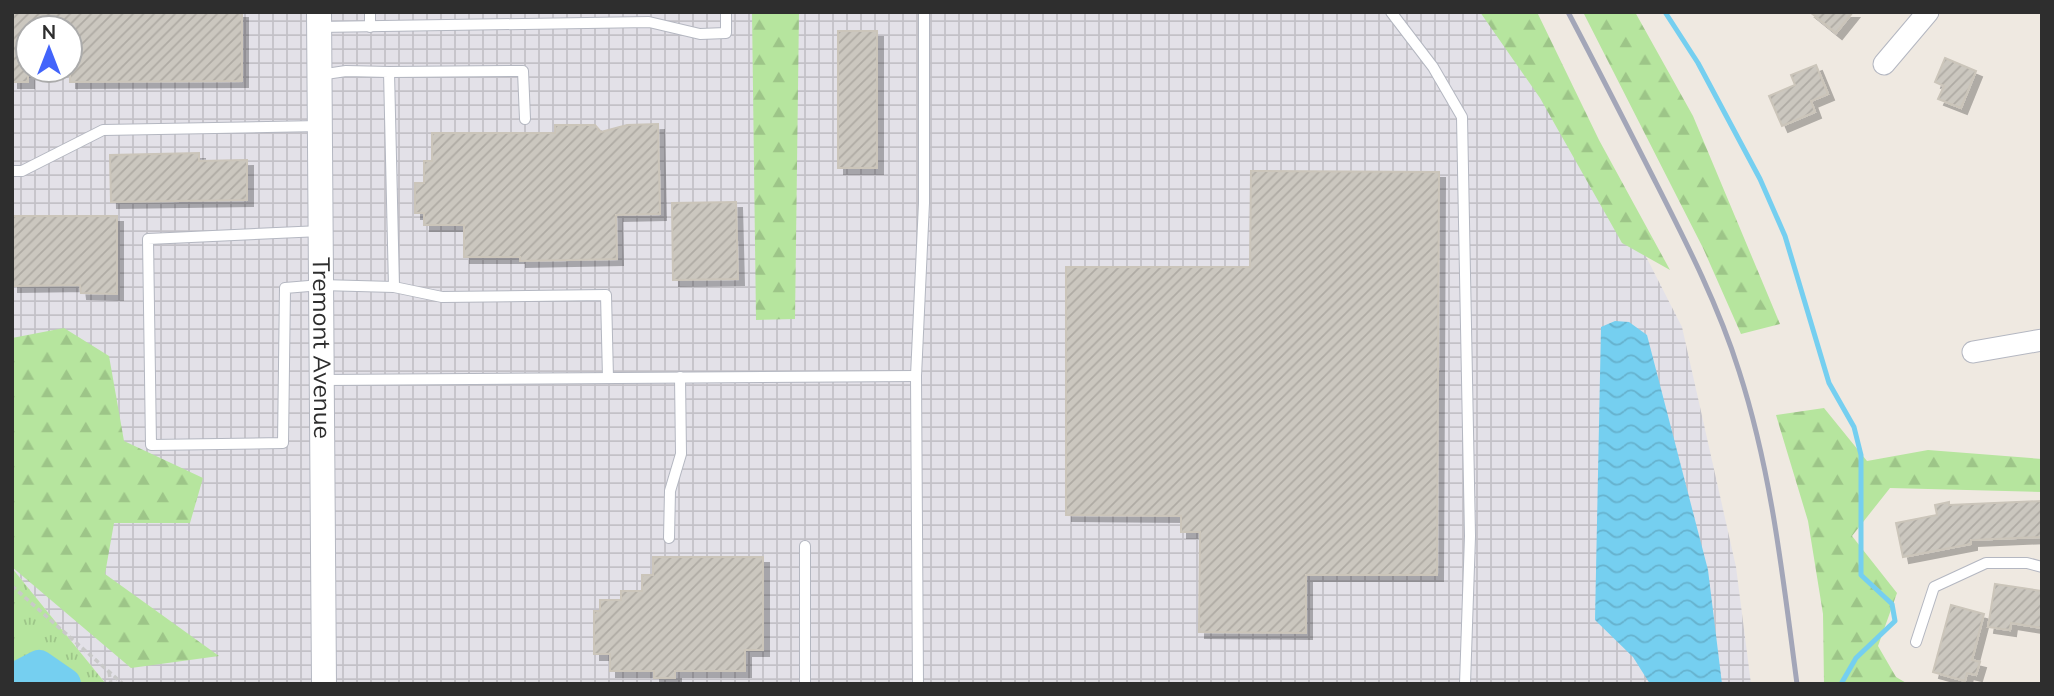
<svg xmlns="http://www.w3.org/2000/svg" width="2054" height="696" font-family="Mulish,sans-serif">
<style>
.industrial{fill:url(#industrial-grid);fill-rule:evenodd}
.forest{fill:url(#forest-firs)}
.park{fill:url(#park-tufts)}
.water{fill:url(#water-waves)}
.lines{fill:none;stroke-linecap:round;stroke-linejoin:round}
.stream{stroke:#75cff0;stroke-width:5}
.river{stroke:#75cff0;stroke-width:32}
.building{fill:url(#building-hatch);stroke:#cbc5ba;stroke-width:2;filter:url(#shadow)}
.service-casing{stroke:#b4b7c1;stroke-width:12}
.minor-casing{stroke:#b4b7c1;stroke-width:23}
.tertiary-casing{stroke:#b4b7c1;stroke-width:26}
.path{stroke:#c9c9c9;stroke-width:3.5;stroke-dasharray:5 3.5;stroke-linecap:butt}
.service{stroke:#fff;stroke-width:10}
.minor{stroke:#fff;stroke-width:21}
.tertiary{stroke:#fff;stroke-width:24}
.rail{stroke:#a3a6b8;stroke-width:5}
.labels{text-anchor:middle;stroke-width:7;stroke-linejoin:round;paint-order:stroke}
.street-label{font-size:24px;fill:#2e2e2e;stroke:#fff}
</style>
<defs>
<pattern id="industrial-grid" width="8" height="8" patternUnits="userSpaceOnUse" patternTransform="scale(1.75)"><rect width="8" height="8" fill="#e3e1e8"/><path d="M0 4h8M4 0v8" fill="none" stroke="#c3c1c7"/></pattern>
<pattern id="forest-firs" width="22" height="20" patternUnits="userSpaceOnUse" patternTransform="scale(1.75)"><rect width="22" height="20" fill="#b6e59e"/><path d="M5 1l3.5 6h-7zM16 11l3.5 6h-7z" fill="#9dc588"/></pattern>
<pattern id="park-tufts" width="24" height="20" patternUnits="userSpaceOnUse" patternTransform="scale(1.75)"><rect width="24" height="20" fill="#b6e59e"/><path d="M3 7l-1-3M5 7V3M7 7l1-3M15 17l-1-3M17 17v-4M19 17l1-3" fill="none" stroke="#9dc588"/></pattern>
<pattern id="water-waves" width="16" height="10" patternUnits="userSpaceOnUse" patternTransform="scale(1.75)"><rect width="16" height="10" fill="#75cff0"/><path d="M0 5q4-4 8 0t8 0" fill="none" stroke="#66b2ce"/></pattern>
<pattern id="building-hatch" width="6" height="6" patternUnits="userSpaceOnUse" patternTransform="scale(1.75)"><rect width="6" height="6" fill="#cbc7bf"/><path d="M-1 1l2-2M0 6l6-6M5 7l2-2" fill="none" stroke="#afaba4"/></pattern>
<filter id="shadow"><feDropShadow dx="6" dy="6" stdDeviation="0" flood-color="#0004"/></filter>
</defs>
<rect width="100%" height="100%" fill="#efe9e1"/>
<path class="industrial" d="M12,12H1521L1682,327L1736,567L1751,684H106L12,568ZM28,28H70V70H28Z"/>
<g class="forest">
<polygon points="752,12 799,12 795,319 756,320"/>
<polygon points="1480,12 1537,12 1599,140 1670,270 1622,243 1540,98"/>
<polygon points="1583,12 1635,12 1693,116 1780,324 1741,334 1703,248"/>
<polygon points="64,328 109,356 124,441 203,478 190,523 114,523 105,574 219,656 131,668 12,567 12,338"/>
<polygon points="1824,408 1867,461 1928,450 2042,459 2042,492 1890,488 1852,536 1897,593 1878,646 1896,677 1908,684 1824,684 1823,614 1808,521 1776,415"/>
</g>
<polygon class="park" points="12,568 106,684 12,684"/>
<polygon class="water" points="1615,321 1629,322 1647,335 1708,570 1722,684 1650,684 1633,657 1595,620 1601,327"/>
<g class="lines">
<polyline class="stream" points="1665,12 1698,63 1760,179 1785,236 1829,383 1854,427 1861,455 1861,575 1892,604 1895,621 1856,658 1841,684"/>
<polyline class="river" points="12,680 39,666 65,684"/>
</g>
<g class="building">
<polygon points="12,12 242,12 242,81 70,82 70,28 28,28 28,82 12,82"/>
<polygon points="1810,12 1853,12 1836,33"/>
<rect x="838" y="31" width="39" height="137"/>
<polygon points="1945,58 1976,71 1961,108 1938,99 1944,86 1935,82"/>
<polygon points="1816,65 1828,94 1811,101 1815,112 1782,126 1769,96 1795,85 1791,75"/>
<polygon points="658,124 660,214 616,215 617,259 520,261 520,257 464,257 464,225 424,225 424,213 415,213 415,183 424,183 424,161 432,161 432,133 555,133 555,125 595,125 601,132 627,125"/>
<polygon points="199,153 199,161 247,160 247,200 111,202 110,155"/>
<polygon points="1251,171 1439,172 1437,575 1306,575 1306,633 1199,632 1200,532 1181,532 1181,516 1066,515 1066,267 1250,267"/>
<polygon points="736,202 738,279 673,280 672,203"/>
<polygon points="12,216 117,216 117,294 81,293 80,285 12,286"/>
<polygon points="2042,501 2042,537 1971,540 1971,544 1903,557 1896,523 1937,515 1935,505 1949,502 1949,505"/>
<polygon points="653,557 763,557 763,650 745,650 745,671 675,671 675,678 654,678 654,671 610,671 610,654 594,654 594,611 600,611 600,600 621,600 621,591 642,591 642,575 653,575"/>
<polygon points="1995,584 2042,591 2042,628 2011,623 2010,630 1988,627"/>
<polygon points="1951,605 1984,614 1972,660 1980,662 1976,675 1967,673 1965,681 1933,672"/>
</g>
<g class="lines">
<g class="service-casing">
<g id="service">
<polyline points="370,12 370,27"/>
<polyline points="1391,12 1433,67 1462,117 1470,536 1465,684"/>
<polyline points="319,27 649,22 700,34 726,33 726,12"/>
<polyline points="389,72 523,71 525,119"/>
<polyline points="319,75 346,71 389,72 394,287 321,285 285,288 283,443 151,445 148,239 321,231"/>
<polyline points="12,171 22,171 103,130 320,126"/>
<polyline points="394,287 442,297 606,295 608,378"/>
<polyline points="322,380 916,376"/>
<polyline points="669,538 670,491 681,454 680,377"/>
<polyline points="1916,642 1934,587 1986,563 2027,563 2042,567"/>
<polyline points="805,684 805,546"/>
<polyline points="918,684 916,376 924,203 924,12"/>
</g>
</g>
<g class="minor-casing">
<g id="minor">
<polyline points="1884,64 1928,12"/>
<polyline points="1973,352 2042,340"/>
</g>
</g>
<g class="tertiary-casing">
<g id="tertiary">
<path id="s1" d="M319,12L324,684"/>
</g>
</g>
<g class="path">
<polyline points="12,586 123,684"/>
<polyline points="109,672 111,684"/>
</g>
<use href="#service" class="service"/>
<use href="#minor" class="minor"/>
<use href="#tertiary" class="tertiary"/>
<path class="rail" d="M1568,12C1597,67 1625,122 1653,177C1685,240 1718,304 1739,371C1772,473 1783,579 1797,684"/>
</g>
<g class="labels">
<g class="street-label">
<text dy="8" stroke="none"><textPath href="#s1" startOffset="336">Tremont Avenue</textPath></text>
</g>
</g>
<rect width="2054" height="696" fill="none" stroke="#2e2e2e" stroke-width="28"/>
<g transform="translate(49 49)"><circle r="33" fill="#ffffff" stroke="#ababab" stroke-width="2"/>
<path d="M0-5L12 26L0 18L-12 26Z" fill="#4264fb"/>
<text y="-10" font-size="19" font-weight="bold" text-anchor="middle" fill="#2e2e2e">N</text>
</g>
</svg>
